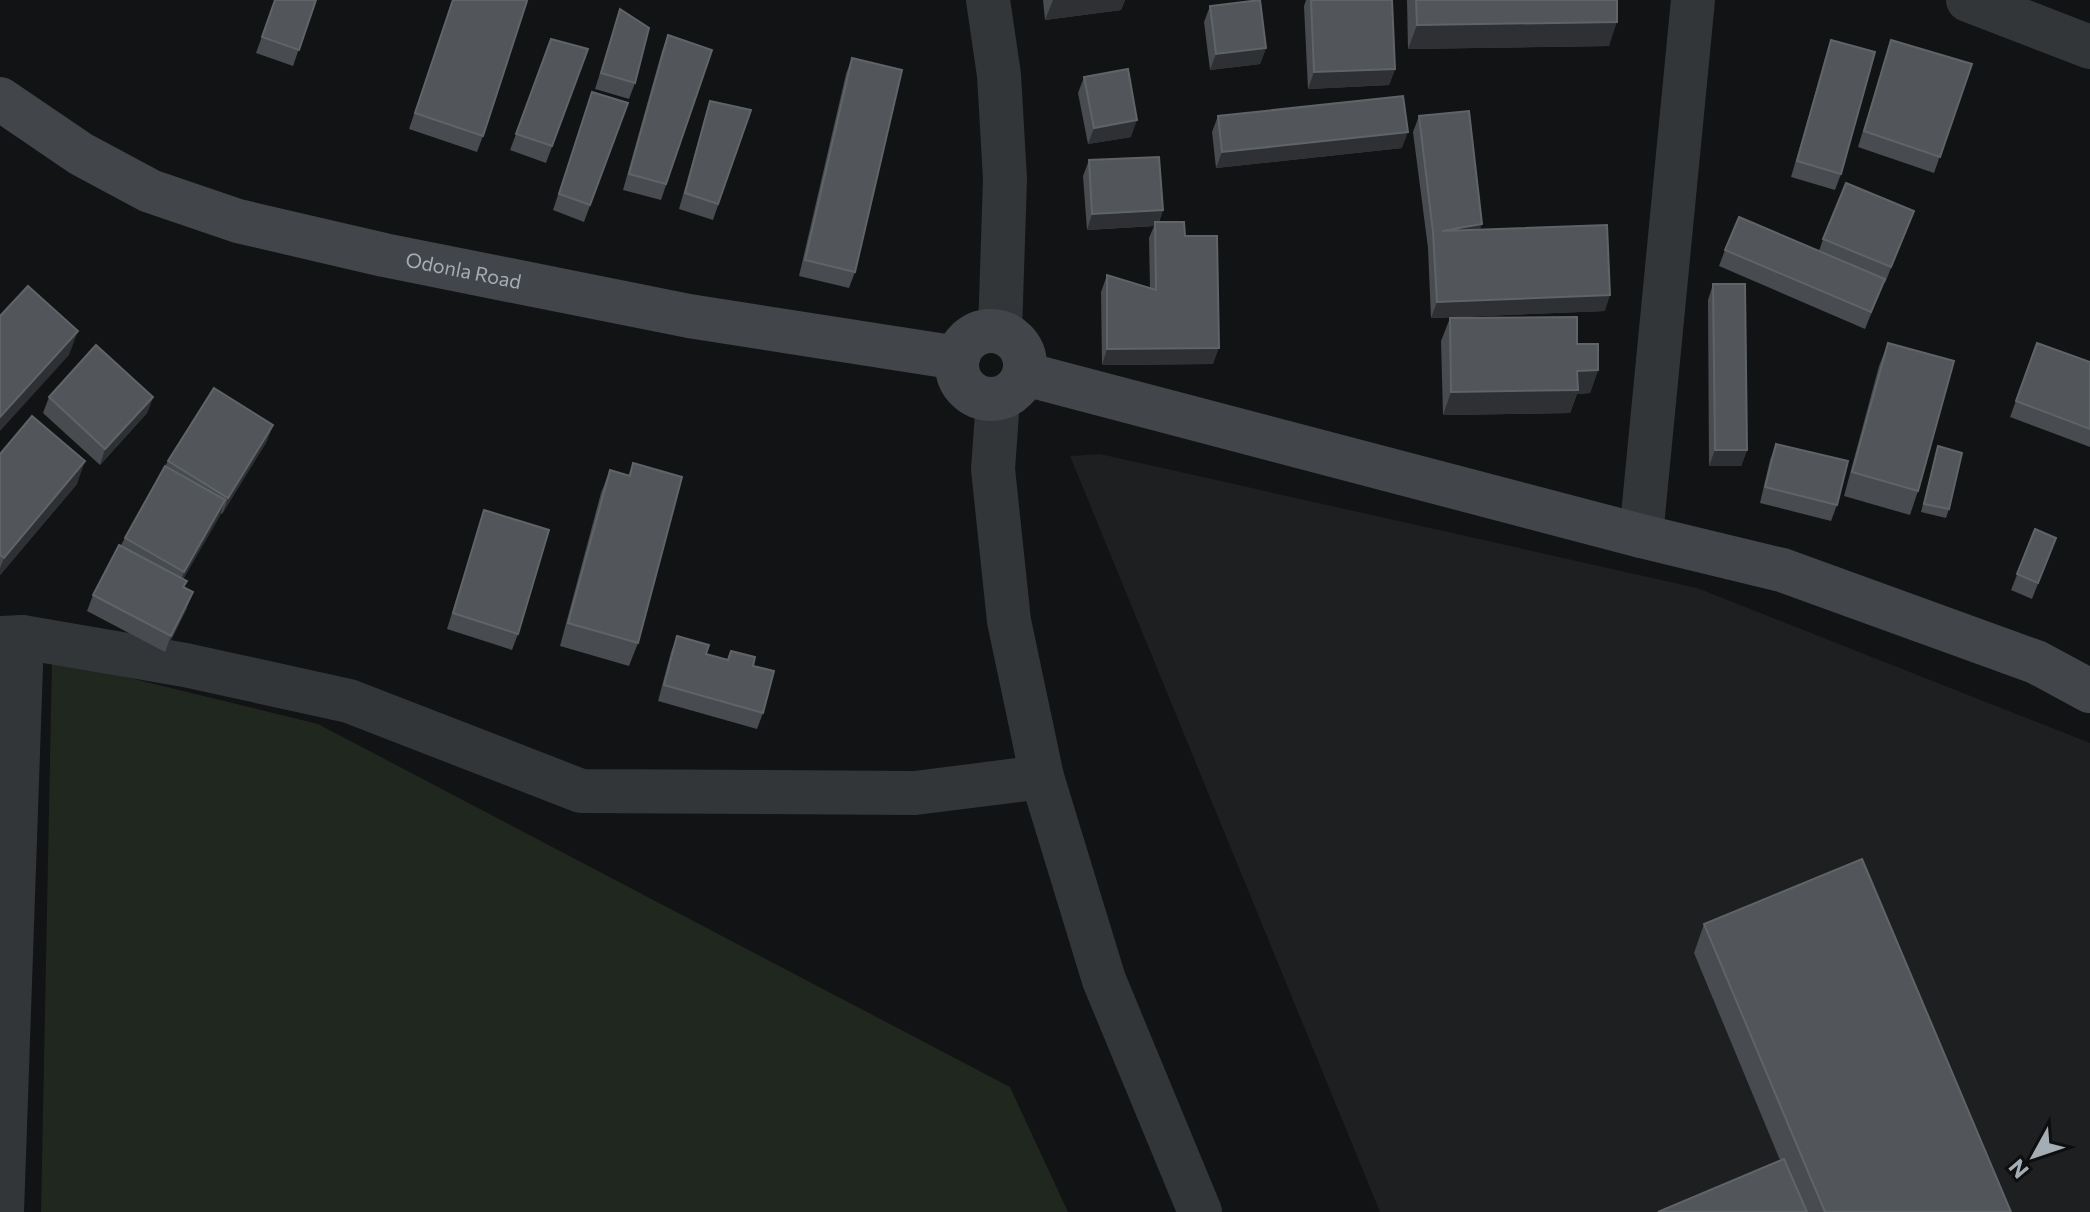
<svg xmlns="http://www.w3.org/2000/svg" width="2090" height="1212" font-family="Commissioner,sans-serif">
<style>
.built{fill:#1e1f21}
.green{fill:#1f271f}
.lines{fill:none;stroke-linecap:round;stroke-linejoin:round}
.street{stroke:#333639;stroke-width:44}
.secondary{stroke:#424549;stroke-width:44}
.wall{fill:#484b4f}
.shaded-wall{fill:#2e3033}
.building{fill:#52565a;stroke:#5f6468;stroke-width:2}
.labels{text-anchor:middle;stroke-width:8;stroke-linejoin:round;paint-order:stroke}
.street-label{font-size:20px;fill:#a4adb4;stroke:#0d0e0f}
</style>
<rect width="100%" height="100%" fill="#121314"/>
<polygon class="built" points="1100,454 1697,588 2090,743 2090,1212 1380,1212 1070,456"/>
<polygon class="green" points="52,659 318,724 1010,1087 1068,1212 41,1212"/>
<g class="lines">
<g class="street">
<polyline points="988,0 999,75 1005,179 1000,332"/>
<polyline points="1968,0 2090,47"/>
<polyline points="998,399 993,469 1009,621 1042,777 1104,980 1200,1212"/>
<polyline points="1641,536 1693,0"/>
<polyline points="0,638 22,637 185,665 349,701 581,791 915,793 1042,777"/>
<polyline points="2,1212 22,637"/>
</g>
<g class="secondary">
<path id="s1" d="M0,99L81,154L150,191L238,221L384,255L689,316L958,358"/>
<circle cx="991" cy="365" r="34"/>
<polyline points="1025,374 1641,536 1782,570 2036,662 2090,691"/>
</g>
</g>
<g class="wall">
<polygon points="275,0 316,0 293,66 256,53"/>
<polygon points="452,0 483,136 477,152 409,129"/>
<polygon points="1043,0 1125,0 1121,10 1045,20"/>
<polygon points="1306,0 1392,0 1395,69 1389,85 1308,89 1304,6"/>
<polygon points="1407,0 1617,0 1609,46 1408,49"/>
<polygon points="1210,6 1266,48 1260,64 1210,70 1204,22"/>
<polygon points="620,9 635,83 629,99 595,89"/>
<polygon points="668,35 712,50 661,200 623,190 662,51"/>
<polygon points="1831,40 1841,174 1835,190 1791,177 1826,56"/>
<polygon points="1891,40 1972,64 1934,173 1858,147"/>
<polygon points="588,49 546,163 510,150 516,134"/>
<polygon points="852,58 855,272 849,288 799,276 846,74"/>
<polygon points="1084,77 1131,137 1088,144 1078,93"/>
<polygon points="592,92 628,103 584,222 553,210"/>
<polygon points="710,101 751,110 713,220 679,209 705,117"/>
<polygon points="1218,116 1402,148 1216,168 1212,132"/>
<polygon points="1419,116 1482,224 1479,230 1605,311 1431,318 1428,248 1413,132"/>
<polygon points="1089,160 1163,210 1159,222 1185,236 1213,364 1102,365 1101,292 1107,275 1150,288 1149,238 1154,226 1087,230 1083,176"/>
<polygon points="1914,211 1885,283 1884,282 1865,329 1719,266 1725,250 1819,251 1823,239"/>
<polygon points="1713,284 1747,450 1741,466 1709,466 1708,300"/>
<polygon points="1450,318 1577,344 1598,370 1590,393 1577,394 1570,413 1443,415 1441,341"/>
<polygon points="1888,343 1918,491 1910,515 1844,496 1879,366"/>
<polygon points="2037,343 2090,362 2090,447 2010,417"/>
<polygon points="49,397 153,397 147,413 100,465 43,413"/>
<polygon points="267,441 222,514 220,513 183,579 187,581 184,588 187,608 165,652 87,611 93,595 168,461"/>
<polygon points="1776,444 1837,505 1831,521 1760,503 1770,460"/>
<polygon points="1938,446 1949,509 1946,518 1921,512"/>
<polygon points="0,454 77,484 0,575"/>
<polygon points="633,463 638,643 629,666 560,646 601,493 610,470 628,476"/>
<polygon points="484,510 518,634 512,650 447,629"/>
<polygon points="2035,529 2056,538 2032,599 2011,590"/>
<polygon points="677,636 706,654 727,660 731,651 753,666 763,713 757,729 658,701 671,652"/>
<polygon points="1704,924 2011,1212 1657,1212 1780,1160 1694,953"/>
</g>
<g class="shaded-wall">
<polygon points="1053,0 1125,0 1121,10 1045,20"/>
<polygon points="1617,22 1609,46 1408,49 1417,25"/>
<polygon points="1266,48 1260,64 1210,70 1216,54"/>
<polygon points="1395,69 1389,85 1308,89 1314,72"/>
<polygon points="1137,120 1131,137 1088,144 1094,128"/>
<polygon points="1408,132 1402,148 1216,168 1222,152"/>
<polygon points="1163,210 1157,226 1155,222 1154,226 1087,230 1092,214"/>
<polygon points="1482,224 1476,240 1442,231"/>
<polygon points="1610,295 1605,311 1431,318 1437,302"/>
<polygon points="78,331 69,355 0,431 0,417"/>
<polygon points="1219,348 1213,364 1102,365 1107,349"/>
<polygon points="1598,370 1590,393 1577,394 1570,413 1443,415 1451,392 1577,371"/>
<polygon points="153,397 147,413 100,465 105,449"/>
<polygon points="273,425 267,441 222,514 228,498"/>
<polygon points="1715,450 1747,450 1741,466 1709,466"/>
<polygon points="85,461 77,484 0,575 0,568 4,558"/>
<polygon points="225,500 220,516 178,588 184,572"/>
<polygon points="193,592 187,608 165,652 171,636"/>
</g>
<g class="building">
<polygon points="275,0 316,0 299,50 262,37"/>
<polygon points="453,0 524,0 527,1 483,136 415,113"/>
<polygon points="1260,0 1266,48 1216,54 1210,6"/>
<polygon points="1311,0 1392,0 1395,69 1314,72"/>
<polygon points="1416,0 1617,0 1617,22 1417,25"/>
<polygon points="620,9 649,28 635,83 601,73"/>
<polygon points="668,35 712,50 666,184 629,174"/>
<polygon points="551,39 588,49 552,146 516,134"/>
<polygon points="1831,40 1875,52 1841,174 1797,161"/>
<polygon points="1891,40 1972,64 1940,157 1864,131"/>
<polygon points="852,58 902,70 855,272 805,260"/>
<polygon points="1128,69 1137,120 1094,128 1084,77"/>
<polygon points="592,92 628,103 590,205 559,194"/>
<polygon points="1403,96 1408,132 1222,152 1218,116"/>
<polygon points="710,101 751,110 718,204 685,193"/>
<polygon points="1469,111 1482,224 1442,231 1607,225 1610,295 1437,302 1433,232 1419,116"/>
<polygon points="1159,157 1163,210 1092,214 1089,160"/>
<polygon points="1846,183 1914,211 1891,267 1823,239"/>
<polygon points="1739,217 1885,279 1871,312 1725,250"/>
<polygon points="1155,222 1184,222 1185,236 1217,236 1219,348 1107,349 1107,275 1156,290"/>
<polygon points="1713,284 1745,284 1747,450 1715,450"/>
<polygon points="28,286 78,331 0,417 0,316"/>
<polygon points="1577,317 1577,344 1598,344 1598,370 1577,371 1578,390 1451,392 1450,318"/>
<polygon points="1888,343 1954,361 1918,491 1852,472"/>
<polygon points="2037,343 2090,362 2090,429 2016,401"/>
<polygon points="96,345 153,397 105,449 49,397"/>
<polygon points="214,388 273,425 228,498 168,461"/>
<polygon points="32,416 85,461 4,558 0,555 0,454"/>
<polygon points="1776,444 1848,461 1837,505 1765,487"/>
<polygon points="1938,446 1962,453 1949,509 1924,504"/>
<polygon points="633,463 682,477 638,643 568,623 610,470 630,476"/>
<polygon points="165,466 225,500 184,572 125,538"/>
<polygon points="484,510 549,530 518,634 453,613"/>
<polygon points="2035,529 2056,538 2038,583 2017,574"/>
<polygon points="119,545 187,581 183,587 193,592 171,636 93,595"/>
<polygon points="677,636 709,645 706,654 728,660 731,651 755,657 753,666 774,671 763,713 664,685"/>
<polygon points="1862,859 2011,1212 1825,1212 1704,924"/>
<polygon points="1784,1159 1807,1212 1658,1212"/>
</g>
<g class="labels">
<g class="street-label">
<text dy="7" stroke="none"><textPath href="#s1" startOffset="500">Odonla Road</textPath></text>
</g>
</g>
<g transform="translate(2034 1156) rotate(230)" stroke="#0d0e0f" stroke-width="6" paint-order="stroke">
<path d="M0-6L14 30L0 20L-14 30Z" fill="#a4adb4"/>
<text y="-12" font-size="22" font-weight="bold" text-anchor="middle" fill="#a4adb4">N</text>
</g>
</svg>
